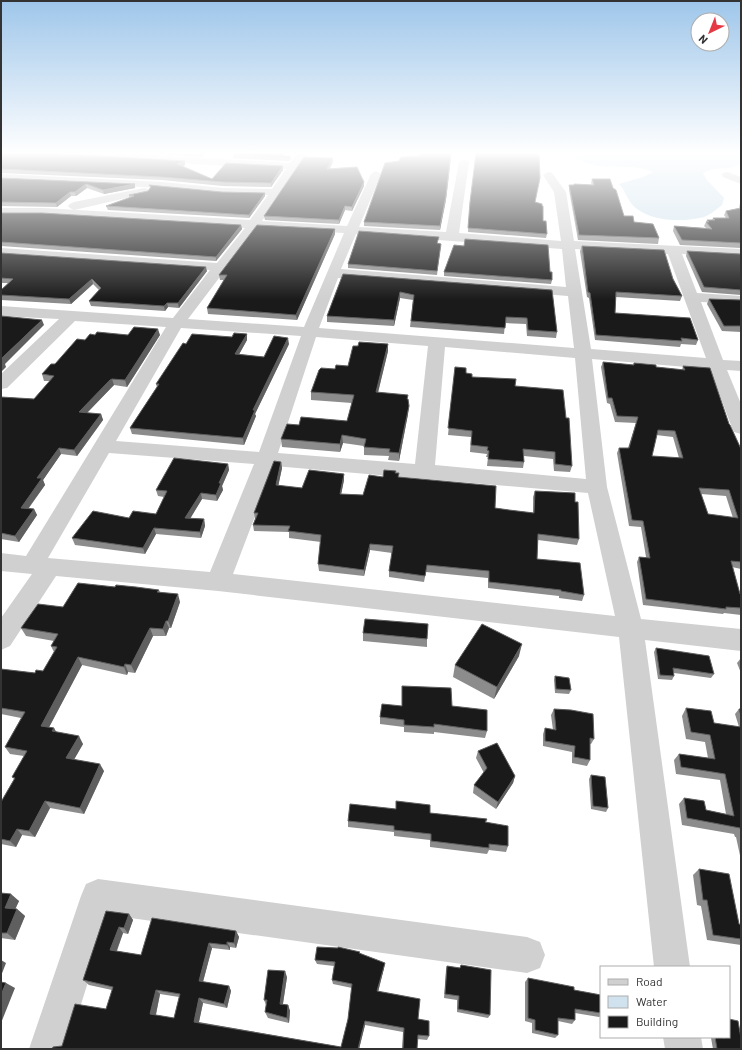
<svg xmlns="http://www.w3.org/2000/svg" width="742" height="1050" font-family="Barlow,sans-serif">
<style>
.water{fill:#cfe2ee}
.lines{fill:none;stroke-linecap:round;stroke-linejoin:round}
.minor{fill:#d0d0d0;fill-rule:evenodd}
.wall{fill:#8c8c8c;fill-rule:evenodd}
.shaded-wall{fill:#5f5f5f}
.building{fill:#1a1a1a;stroke:#5f5f5f;fill-rule:evenodd}
</style>
<rect width="100%" height="100%" fill="#fff"/>
<path class="water" d="M578,153H741V164L729,168L712,169L703,173L707,180L724,198L722,205C717,209 710,215 704,217C684,222 654,222 637,209C628,203 626,191 619,184L643,177L653,172C636,164 617,168 598,166C590,164 582,161 575,158V155Z"/>
<g class="lines">
<g class="minor">
<path d="M46,153H113L290,163L297,153H305L306,155L262,221L347,226L371,174L376,171L381,174L359,227L446,232L459,162L464,159L469,162L459,233L561,241L554,192L543,175L548,172L552,173L566,192L574,241L741,249V257L682,254L697,293L741,296V304L701,302L723,360L741,361V371L727,370L741,404V434L734,432L732,428L710,369L592,359L607,487L641,619L741,629V651L645,640L690,967H654L619,637L218,591L56,576L10,646L1,650V618L32,574L1,571V553L26,556L166,327L75,321L7,388L1,389V374L59,319L1,316V306L173,318L210,270L1,256V248L217,263L245,228L43,216H1V208H43L250,220L268,195L223,194L162,188L1,180V174L162,182L223,188L272,189L286,169L51,156ZM257,228L344,233L304,327L188,319ZM356,234L562,249L566,287L341,269ZM575,249L668,254L706,358L591,349ZM338,278L568,296L574,348L319,328ZM181,328L301,336L259,452L116,441ZM316,337L428,346L415,464L278,453ZM445,347L575,358L586,479L435,465ZM109,453L254,464L210,572L48,558ZM274,466L588,493L615,616L233,574Z"/>
<polygon points="727,172 741,177 741,184 723,177 722,175 723,173"/>
<polygon points="144,188 148,189 150,191 148,193 74,210 70,208 68,206 70,204 74,202"/>
<polygon points="98,879 527,937 540,942 545,955 540,968 527,973 109,915 67,1049 29,1049 81,896 86,884"/>
<polygon points="663,1037 701,1037 703,1049 665,1049"/>
</g>
</g>
<g class="wall">
<polygon points="1,153 50,154 185,165 183,166 212,179 283,170 271,187 223,186 162,180 1,173"/>
<polygon points="145,153 205,153 202,157"/>
<polygon points="233,155 286,155 285,156 290,156 291,159 289,161 233,158"/>
<polygon points="333,162 330,168 364,186 352,211 345,210 339,224 265,220 264,216"/>
<polygon points="1,178 135,184 135,188 104,194 87,188 76,196 71,196 57,207 1,206"/>
<polygon points="592,179 624,216 634,222 659,238 658,244 578,240 569,190 569,185 574,185 574,184 592,185 591,183"/>
<polygon points="149,185 222,192 265,193 265,196 249,218 108,210 106,206 129,198 129,195 148,191 150,188"/>
<polygon points="446,200 440,230 364,226 364,222"/>
<polygon points="470,202 535,202 543,221 547,234 546,238 468,232"/>
<polygon points="740,203 741,203 741,248 680,245 673,231 674,226 706,228 704,226 707,220 712,220 713,218 726,218 724,215 726,211 739,208"/>
<polygon points="1,213 241,225 242,229 216,261 1,246"/>
<polygon points="335,234 297,320 208,314 207,308 224,280 220,280 219,275"/>
<polygon points="438,243 441,244 437,275 348,268 348,264"/>
<polygon points="582,246 673,279 682,296 680,301 616,297 615,313 698,340 696,345 681,344 680,347 595,340 589,298 587,297 580,251"/>
<polygon points="687,251 741,254 741,295 702,292 686,256"/>
<polygon points="1,253 207,271 179,308 168,307 165,311 91,306 89,301 99,290 93,284 71,304 1,300 1,295 8,283 1,283"/>
<polygon points="444,272 550,272 552,280 551,284 444,276"/>
<polygon points="343,274 552,290 557,332 556,338 527,336 526,324 505,323 504,334 410,327 413,300 400,298 394,326 327,322 327,316"/>
<polygon points="709,299 741,300 741,332 722,331 707,304"/>
<polygon points="247,334 247,340 239,354 264,357 289,344 255,414 256,416 244,445 132,434 130,428 157,387 156,384 186,344 232,337"/>
<polygon points="95,335 160,335 127,387 114,385 112,387 87,413 101,414 103,420 77,456 61,454 43,480 45,485 29,508 34,509 37,515 19,542 1,539 1,397 34,399 50,381 44,381 42,374 85,340"/>
<polygon points="388,351 378,393 407,399 408,414 399,461 388,460 389,456 364,455 364,446 343,443 340,452 282,447 281,439 299,425 347,421 352,403 311,400 311,392 335,369 348,366"/>
<path d="M603,362L633,365L634,363L656,367L682,370L683,366L729,424L741,449V569L732,567L740,594H741V615L724,613L723,614L643,605L637,562L639,557H646L641,527L629,526L617,453L619,448H628L636,423L615,422L610,404L607,403L601,367ZM656,435L673,437L679,458L652,456ZM701,494L726,496L733,518L708,514Z"/>
<polygon points="455,367 472,377 515,386 572,466 570,472 554,471 553,459 524,456 524,462 523,468 487,466 488,457 486,457 487,454 470,452 471,437 448,435"/>
<polygon points="281,462 282,468 278,486 302,488 344,480 341,494 363,495 383,477 395,473 399,477 495,508 533,513 533,497 535,491 575,502 579,539 577,545 538,540 537,559 584,595 582,601 559,598 559,596 488,588 488,578 426,572 424,582 389,577 389,571 392,553 370,550 364,576 319,571 318,564 321,542 289,538 289,532 254,531 253,525 255,519 254,513"/>
<polygon points="228,464 229,470 222,486 223,490 217,501 202,499 190,518 204,519 205,526 201,538 156,534 145,554 75,545 72,538 129,518 156,514 164,497 158,496 156,490"/>
<polygon points="115,587 159,590 160,592 180,602 171,628 169,628 166,636 153,636 135,673 128,672 127,675 82,665 49,727 54,728 56,732 83,744 74,759 104,771 84,814 50,808 35,837 22,835 16,847 1,844 1,802 14,779 12,777 24,756 10,754 5,747 21,718 1,714 1,669 35,673 43,671 54,652 51,646 54,641 26,636 21,628 63,607"/>
<polygon points="363,633 427,639 427,647 363,641"/>
<polygon points="656,648 714,674 711,678 674,673 674,676 672,680 658,679 654,652"/>
<polygon points="519,656 494,699 453,677 455,665"/>
<polygon points="741,658 741,673 737,663"/>
<polygon points="555,676 571,690 569,694 555,693 554,680"/>
<polygon points="402,686 452,706 487,731 485,738 434,732 434,734 404,732 404,727 380,724 380,717 402,706"/>
<polygon points="686,708 714,723 739,727 735,714 739,709 741,709 741,860 736,837 735,837 734,834 682,825 679,804 684,798 706,810 726,814 720,780 676,774 674,760 679,754 708,758 705,742 686,739 682,716"/>
<polygon points="554,709 594,739 591,744 590,744 590,760 587,766 572,763 572,752 543,746 543,734 545,728 553,730 551,715"/>
<polygon points="478,751 515,776 513,783 496,809 473,793 474,785 484,773 476,758"/>
<polygon points="591,775 608,808 606,812 591,809 589,779"/>
<polygon points="430,813 487,819 486,823 508,846 506,852 489,850 487,854 430,847 430,840 394,836 394,832 348,827 348,821"/>
<polygon points="699,869 739,924 741,925 741,945 707,940 701,906 697,905 693,875"/>
<polygon points="1,893 19,901 15,909 17,909 25,916 15,940 1,938"/>
<path d="M106,911L129,914L133,920L128,934L123,933L117,951L141,955L236,931L239,937L236,948L230,947V950L212,948L203,982L229,986L231,991L227,1008L203,1003L199,1022L341,1047L348,1019L352,988L333,984L332,980L334,966L317,964L315,960L360,952V953L384,968L378,992L418,1019L429,1036L427,1040L417,1039V1049H402L403,1032L365,1025L359,1049H52L62,1046L106,1009L112,990L89,985L83,980ZM160,994L179,997L174,1018L156,1015Z"/>
<polygon points="461,965 490,1015 488,1018 457,1012 457,1000 444,998 446,970 447,966 460,968"/>
<polygon points="287,977 283,1004 288,1005 290,1011 289,1023 268,1018 265,1012 266,1005 264,1000"/>
<polygon points="528,978 574,990 601,995 601,1016 599,1017 575,1013 575,1020 572,1024 558,1021 558,1035 555,1038 532,1033 532,1023 525,1021 525,982"/>
<polygon points="713,1037 729,1037 741,1049 713,1049 711,1038"/>
</g>
<g class="shaded-wall">
<polygon points="201,153 205,153 202,157"/>
<polygon points="451,157 446,200 440,230 440,226"/>
<polygon points="333,158 333,162 328,172 327,169"/>
<polygon points="185,161 185,165 178,168 177,164"/>
<polygon points="283,166 283,170 271,187 271,183"/>
<polygon points="364,182 364,186 352,211 352,207"/>
<polygon points="86,184 87,188 76,196 75,192"/>
<polygon points="135,184 135,188 104,194 103,190"/>
<polygon points="70,192 71,196 57,207 56,203"/>
<polygon points="265,193 265,196 249,218 249,215"/>
<polygon points="345,206 345,210 339,224 339,220"/>
<polygon points="241,225 242,229 216,261 216,257"/>
<polygon points="335,229 335,234 297,320 296,315"/>
<polygon points="206,267 207,271 179,308 178,303"/>
<polygon points="92,279 93,284 71,304 69,299"/>
<polygon points="400,292 400,298 394,326 394,320"/>
<polygon points="167,303 168,307 165,311 164,306"/>
<polygon points="42,320 44,325 5,364 6,367 1,372 1,359"/>
<polygon points="158,329 160,335 127,387 125,380"/>
<polygon points="247,334 247,340 236,360 235,354"/>
<polygon points="288,338 289,344 255,414 256,416 244,445 243,438 253,410"/>
<polygon points="388,344 388,351 376,400 376,392"/>
<polygon points="112,379 114,385 112,387 81,419 79,412 110,380"/>
<polygon points="409,406 408,414 399,461 399,453"/>
<polygon points="101,414 103,420 77,456 74,450"/>
<polygon points="342,435 343,443 340,452 340,444"/>
<polygon points="59,448 61,454 43,480 45,485 24,514 21,508 37,478"/>
<polygon points="281,462 282,468 277,492 276,485"/>
<polygon points="228,464 229,470 222,486 223,490 217,501 216,495 219,483"/>
<polygon points="344,474 344,480 340,500 340,494"/>
<polygon points="201,493 202,499 187,524 185,518"/>
<polygon points="34,509 37,515 19,542 15,536"/>
<polygon points="204,519 205,526 201,538 200,532"/>
<polygon points="154,528 156,534 145,554 143,548"/>
<polygon points="370,544 370,550 364,576 364,570"/>
<polygon points="178,594 180,602 171,628 168,621"/>
<polygon points="166,621 169,628 166,636 163,629"/>
<polygon points="150,628 153,636 135,673 131,665"/>
<polygon points="522,644 519,656 494,699 497,687"/>
<polygon points="78,657 82,665 46,733 41,726"/>
<polygon points="125,664 128,672 127,675 124,667"/>
<polygon points="54,728 58,735 52,731"/>
<polygon points="79,736 83,744 71,765 66,758"/>
<polygon points="100,764 104,771 84,814 80,808"/>
<polygon points="515,776 513,783 496,809 498,802"/>
<polygon points="45,801 50,808 35,837 29,831"/>
<polygon points="17,829 22,835 16,847 10,841"/>
<polygon points="11,894 19,901 13,914 5,908"/>
<polygon points="17,909 25,916 15,940 7,933"/>
<polygon points="129,914 133,920 128,934 124,928"/>
<polygon points="119,927 123,933 115,955 110,950"/>
<polygon points="236,931 239,937 236,948 234,943"/>
<polygon points="227,942 230,947 230,950 227,945"/>
<polygon points="209,943 212,948 202,985 199,981"/>
<polygon points="1,960 6,963 1,976"/>
<polygon points="385,963 384,968 377,996 377,991"/>
<polygon points="285,971 287,977 282,1009 280,1004"/>
<polygon points="6,983 15,988 1,1023 1,995"/>
<polygon points="229,986 231,991 227,1008 224,1004"/>
<polygon points="156,990 160,994 155,1018 150,1014"/>
<polygon points="199,998 203,1003 198,1026 194,1022"/>
<polygon points="288,1005 290,1011 289,1023 287,1018"/>
<polygon points="365,1021 365,1025 359,1049 358,1049"/>
</g>
<g class="building">
<polygon points="1,153 49,153 185,161 177,164 212,179 226,163 283,166 271,183 223,182 161,177 1,169"/>
<polygon points="235,153 285,153 283,156 290,156 289,158 233,155"/>
<polygon points="420,153 451,153 446,196 440,226 364,222 385,163 399,161 401,157 420,156"/>
<polygon points="476,153 539,153 540,178 535,202 542,204 542,206 543,206 543,221 546,221 547,234 468,228 470,202"/>
<polygon points="304,157 333,158 327,169 357,167 364,182 352,207 345,206 339,220 264,216"/>
<polygon points="1,178 135,184 103,190 86,184 75,192 70,192 56,203 1,202"/>
<polygon points="592,179 610,179 613,188 616,190 624,216 633,216 634,222 653,224 659,238 579,235 569,185 574,185 574,184 594,185"/>
<polygon points="149,185 222,192 265,193 249,215 106,206 134,196 129,195 148,191 151,187"/>
<polygon points="741,208 741,243 682,240 674,226 712,229 706,222 709,222 707,220 715,220 713,218 729,218 726,211"/>
<polygon points="1,213 42,213 241,225 216,257 1,242"/>
<polygon points="257,225 335,229 296,315 207,308 227,275 219,275"/>
<polygon points="359,231 439,237 437,243 441,244 437,271 348,264"/>
<polygon points="465,239 548,245 550,272 552,272 552,280 444,272 454,245 464,246"/>
<polygon points="582,246 664,250 673,279 682,296 616,292 615,313 690,318 698,340 681,338 682,341 596,335 590,293 588,292"/>
<polygon points="687,251 741,254 741,290 704,287"/>
<polygon points="1,253 206,267 178,303 167,303 164,306 89,301 101,288 92,279 69,299 1,295 1,290 13,279 1,278"/>
<polygon points="343,274 552,290 557,332 528,330 527,318 506,317 505,328 411,321 414,295 400,292 394,320 327,316"/>
<polygon points="709,299 741,300 741,326 724,326"/>
<polygon points="1,316 42,320 1,359"/>
<polygon points="134,327 158,329 125,380 112,379 110,380 79,412 101,414 74,450 59,448 37,478 42,478 21,508 34,509 15,536 1,533 1,397 34,399 54,376 42,374 51,364 55,364 77,339 85,340 90,334 95,335 97,332 128,335"/>
<polygon points="234,333 247,334 235,354 264,357 274,336 288,338 253,410 255,410 243,438 130,428 159,384 156,384 183,343 186,344 192,334 232,337"/>
<polygon points="359,342 388,344 376,392 408,395 407,399 408,399 409,406 399,453 389,452 390,449 364,447 366,439 342,435 340,444 281,439 287,424 299,425 301,417 347,421 354,395 311,392 319,370 321,368 335,369 336,365 348,366 353,346 358,346"/>
<path d="M603,362L634,365V363L656,365V367L685,370L683,366L710,368L729,424L730,425L741,449V562L731,561L740,594H741V608L726,607V609L646,599L639,557L650,558L643,521L632,520L619,448H629L638,417L617,416L612,398H608ZM658,430L675,431L683,458L652,456ZM699,488L729,490L738,518L708,514Z"/>
<polygon points="455,367 466,368 466,373 472,374 472,377 516,379 515,386 563,390 566,418 569,418 572,466 555,464 555,452 523,449 524,462 488,459 489,451 487,450 488,447 471,445 472,431 448,428"/>
<polygon points="174,458 228,464 219,483 221,483 216,495 201,493 185,518 204,519 200,532 154,528 143,548 72,538 93,511 129,518 133,511 156,514 167,491 156,490"/>
<polygon points="274,461 281,462 276,485 302,488 309,470 344,474 340,494 363,495 369,475 383,477 384,470 396,471 395,473 399,473 398,477 496,486 495,508 509,510 534,513 535,491 575,493 575,502 578,502 579,539 538,534 537,559 580,563 584,595 561,591 561,590 489,582 489,571 427,565 425,576 389,571 393,546 370,544 364,570 318,564 321,535 288,531 290,526 253,525 258,513 254,513"/>
<polygon points="78,583 115,587 116,585 136,587 159,590 157,592 178,594 168,621 166,621 163,629 150,628 131,665 125,664 124,667 78,657 41,726 54,728 52,731 79,736 66,758 100,764 80,808 45,801 29,831 17,829 10,841 1,839 1,802 15,778 12,777 27,751 5,747 25,712 1,708 1,669 35,673 36,670 43,671 57,647 51,646 58,634 21,628 38,604 63,607"/>
<polygon points="365,619 428,624 427,639 363,633"/>
<polygon points="482,624 522,644 497,687 455,665"/>
<polygon points="656,648 709,656 714,674 673,668 674,676 660,675"/>
<polygon points="555,676 569,678 571,690 556,689"/>
<polygon points="402,686 451,688 452,706 487,710 487,731 434,724 434,727 404,725 404,720 380,717 382,704 402,706"/>
<polygon points="686,708 711,711 714,723 741,727 741,831 740,828 687,818 684,798 704,801 706,810 734,816 725,774 681,767 679,754 715,759 710,735 691,732"/>
<polygon points="554,709 571,710 593,714 594,739 590,738 590,760 574,757 575,746 545,741 545,728 556,730"/>
<polygon points="739,709 741,709 741,716"/>
<polygon points="497,743 515,776 498,802 474,785 487,768 478,751"/>
<polygon points="591,775 605,777 608,808 593,806"/>
<polygon points="396,801 430,805 430,813 487,819 485,822 508,826 508,846 489,844 489,848 431,841 431,834 394,830 394,826 348,821 350,804 396,809"/>
<polygon points="699,869 729,874 739,924 741,925 741,939 713,935 707,900 703,900"/>
<polygon points="1,893 11,894 5,908 17,909 7,933 1,933"/>
<path d="M106,911L129,914L124,928L119,927L110,950L141,955L152,918L236,931L234,943L227,942V945L209,943L199,981L229,986L224,1004L199,998L194,1022L341,1047L348,1019L352,984L332,980L335,962L315,960L317,947L338,948V947L360,952L359,953L385,963L377,991L420,999L418,1019L429,1021V1036L418,1035L417,1049H403L404,1028L365,1021L358,1049H52L53,1047L62,1046L75,1004L106,1009L113,987L83,980ZM156,990L180,994L174,1018L150,1014Z"/>
<polygon points="461,965 491,970 490,1015 458,1009 459,996 445,994 447,966 460,968"/>
<polygon points="268,970 285,971 280,1004 288,1005 287,1018 265,1012 267,1000 264,1000"/>
<polygon points="528,978 574,987 574,990 601,995 601,1013 575,1009 575,1020 558,1018 558,1035 535,1030 535,1020 528,1018"/>
<polygon points="1,982 6,983 1,995"/>
<polygon points="729,1019 738,1021 741,1038 741,1049 717,1049 715,1037 720,1037 725,1038 724,1037 729,1037"/>
</g>
<linearGradient id="sky" x2="0" y2="1"><stop stop-color="#9ec6ea"/><stop offset="0.51" stop-color="#fff"/><stop offset="1" stop-color="#fff" stop-opacity="0"/></linearGradient>
<rect width="742" height="300" fill="url(#sky)"/>
<rect width="742" height="1050" fill="none" stroke="#333333" stroke-width="4"/>
<rect x="600" y="966" width="130" height="72" fill="#ffffff" stroke="#adadad"/>
<rect x="608" y="979" width="20" height="6" fill="#d0d0d0" stroke="#adadad"/>
<text x="636" y="986" font-size="12" fill="#333333">Road</text>
<rect x="608" y="996" width="20" height="12" fill="#cfe2ee" stroke="#adadad"/>
<text x="636" y="1006" font-size="12" fill="#333333">Water</text>
<rect x="608" y="1016" width="20" height="12" fill="#1a1a1a" stroke="#adadad"/>
<text x="636" y="1026" font-size="12" fill="#333333">Building</text>
<g transform="translate(710 32) rotate(223)"><circle r="19" fill="#ffffff" stroke="#adadad"/>
<path d="M0-3L7 15L0 10L-7 15Z" fill="#e63946"/>
<text y="-6" font-size="11" font-weight="bold" text-anchor="middle" fill="#333333">N</text>
</g>
</svg>
